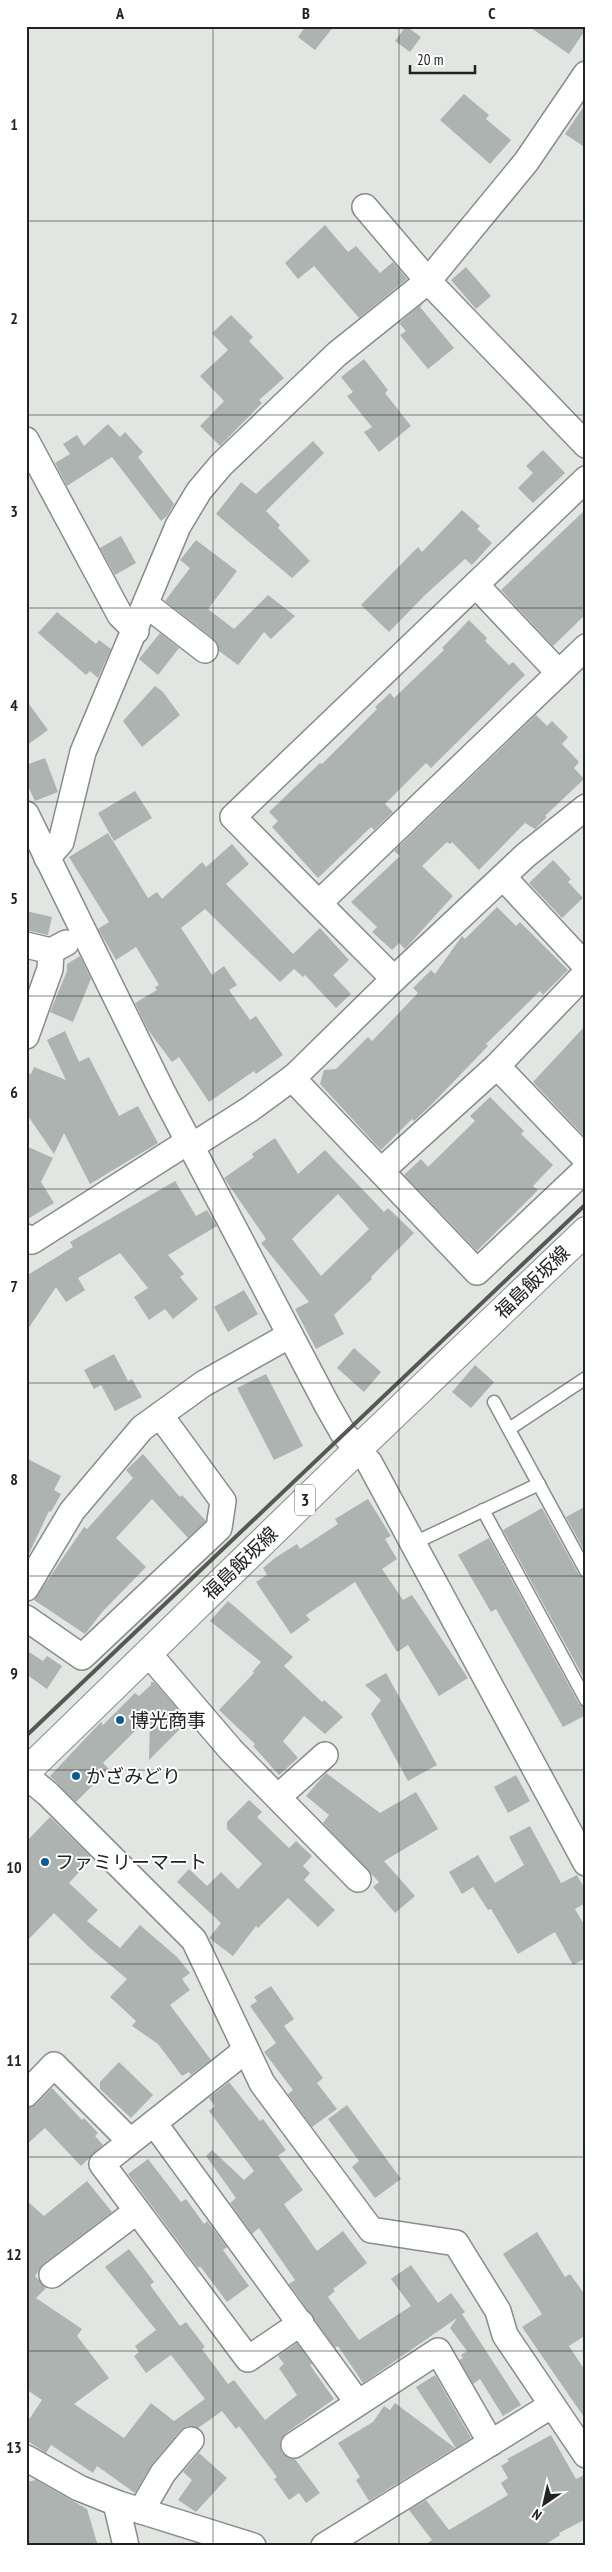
<svg xmlns="http://www.w3.org/2000/svg" width="612" height="2572" font-family="'PT Sans Narrow','Noto Sans JP',sans-serif">
<style>
.building{fill:#adb3b0;fill-rule:evenodd}
.lines{fill:none;stroke-linecap:round;stroke-linejoin:round}
.lane-casing{stroke:#898d89;stroke-width:15}
.street-casing{stroke:#898d89;stroke-width:28}
.primary-casing{stroke:#898d89;stroke-width:30}
.lane{stroke:#fff;stroke-width:12}
.street{stroke:#fff;stroke-width:25}
.primary{stroke:#fff;stroke-width:28}
.rail{stroke:#565855;stroke-width:4}
.grid{fill:none;stroke:#222321;stroke-width:1;stroke-opacity:0.55}
.poi-dot{fill:#0d5c8f;stroke:#fff;stroke-width:2}
.labels{text-anchor:middle;stroke-width:4;stroke-linejoin:round;paint-order:stroke}
.shield{fill:#fff;stroke:#646564;stroke-width:1}
.shield-label{font-size:18px;font-weight:bold;fill:#222321}
.street-label{font-size:19px;fill:#222321;stroke:#fff}
.poi-label{font-size:19px;fill:#222321;stroke:#fff;text-anchor:start}
.neatline{fill:none;stroke:#222321;stroke-width:2}
.grid-label{font-size:16px;text-anchor:middle;font-weight:bold;fill:#222321}
</style>
<rect width="100%" height="100%" fill="#e2e6e2"/>
<g class="building">
<polygon points="306,26 334,26 315,50 298,37"/>
<polygon points="406,26 421,37 410,52 395,41"/>
<polygon points="528,26 586,26 586,29 569,54"/>
<polygon points="464,94 489,115 486,119 511,140 490,164 440,120"/>
<polygon points="586,103 586,148 565,134"/>
<polygon points="325,225 348,252 356,246 380,273 393,262 407,279 359,318 314,266 298,279 285,263"/>
<polygon points="466,267 491,296 476,309 451,280"/>
<polygon points="424,302 420,307 454,348 428,369 400,335 406,331 399,323"/>
<polygon points="231,315 253,337 249,341 284,378 259,400 262,403 220,446 200,426 224,401 200,376 228,350 212,333"/>
<polygon points="364,359 388,390 385,393 411,426 379,452 364,432 372,427 347,396 353,392 341,377"/>
<polygon points="108,424 120,437 125,432 143,452 138,457 174,504 167,516 161,521 112,457 67,486 55,463 70,454 63,444 77,435 84,446"/>
<polygon points="313,441 324,453 266,511 280,525 278,528 310,561 292,578 216,514 241,482 256,494"/>
<polygon points="543,450 565,473 533,503 518,488 533,473 526,466"/>
<polygon points="586,509 586,614 553,646 501,590"/>
<polygon points="462,510 480,526 477,529 492,543 472,565 465,559 425,595 389,632 361,605 418,547 422,552"/>
<polygon points="121,536 136,563 115,575 100,548"/>
<polygon points="196,540 237,571 208,609 234,629 268,595 295,616 271,639 264,632 238,665 219,651 214,639 165,601 190,568 180,560"/>
<polygon points="57,612 96,644 99,640 111,649 98,678 90,671 86,675 38,633"/>
<polygon points="469,620 487,638 485,641 509,665 513,662 525,675 431,768 426,763 385,804 393,812 374,830 371,827 318,878 272,827 278,821 269,812 320,763 322,764 377,709 375,707 390,693 394,698 444,650 442,648"/>
<polygon points="160,633 179,648 158,675 139,659"/>
<polygon points="155,686 163,692 180,715 142,747 123,721"/>
<polygon points="26,700 48,730 26,746"/>
<polygon points="536,715 547,726 552,721 568,737 562,744 579,762 574,768 584,779 545,816 547,817 535,829 525,823 479,870 452,842 450,844 447,842 422,866 453,896 405,949 399,943 392,950 372,932 377,927 351,902 400,856 394,851"/>
<polygon points="45,758 58,792 35,801 26,782 26,765"/>
<polygon points="135,791 152,818 114,841 98,813"/>
<polygon points="108,833 148,898 157,892 162,899 202,862 206,867 232,844 249,864 226,884 293,954 320,928 349,960 333,975 351,994 336,1008 305,975 303,977 294,969 280,982 205,909 181,928 212,975 224,966 237,985 229,990 250,1020 256,1016 283,1055 256,1074 254,1071 209,1102 179,1057 172,1062 148,1030 135,1003 157,990 155,987 159,985 136,947 116,960 98,929 109,922 69,857"/>
<polygon points="553,860 571,879 568,882 583,898 562,918 529,883"/>
<polygon points="497,907 516,926 520,922 568,970 543,995 540,991 486,1044 488,1046 431,1105 414,1121 412,1119 381,1150 320,1084 324,1070 336,1069 368,1037 372,1041 418,993 413,988 431,970 435,974 462,936 465,939"/>
<polygon points="26,911 52,917 48,935 26,930"/>
<polygon points="80,956 91,979 73,1022 50,1012 67,971 67,964"/>
<polygon points="586,1025 586,1138 533,1082"/>
<polygon points="65,1031 79,1062 89,1057 119,1116 138,1106 158,1143 90,1184 64,1133 54,1154 26,1113 26,1072 31,1074 34,1067 66,1080 47,1040"/>
<polygon points="490,1097 524,1131 521,1134 553,1165 533,1186 538,1190 477,1251 404,1175 421,1159 428,1167 475,1121 470,1116"/>
<path d="M275,1138L298,1174L325,1150L384,1212L388,1208L414,1233L371,1277L372,1279L334,1315L344,1334L316,1349L295,1309L309,1302L261,1243L266,1239L224,1178L254,1157L252,1154ZM338,1194L369,1229L321,1276L292,1239Z"/>
<polygon points="26,1146 53,1158 41,1182 54,1203 26,1220"/>
<polygon points="175,1181 196,1216 207,1210 217,1226 168,1255 184,1274 180,1277 198,1299 173,1319 165,1309 149,1320 134,1297 148,1288 120,1253 78,1278 85,1290 66,1302 56,1287 26,1332 26,1276 73,1247 70,1242"/>
<polygon points="244,1290 258,1314 228,1332 214,1307"/>
<polygon points="354,1348 381,1372 364,1392 337,1368"/>
<polygon points="114,1354 128,1381 132,1379 142,1397 115,1411 101,1385 94,1389 84,1370"/>
<polygon points="475,1365 494,1382 471,1408 452,1392"/>
<polygon points="266,1374 303,1446 274,1460 237,1388"/>
<polygon points="143,1454 180,1497 182,1495 206,1521 188,1538 152,1499 116,1538 146,1567 103,1611 85,1634 34,1600 84,1527 87,1529 133,1478 126,1470"/>
<polygon points="26,1458 61,1476 54,1490 61,1494 51,1512 49,1511 26,1560"/>
<polygon points="368,1499 391,1536 385,1539 397,1559 382,1569 403,1600 412,1595 468,1678 439,1696 408,1645 397,1652 355,1582 306,1615 310,1620 291,1634 256,1582 267,1575 263,1568 275,1558 297,1544 300,1549 338,1524 335,1519"/>
<polygon points="586,1506 586,1554 566,1517"/>
<polygon points="542,1508 579,1575 586,1579 586,1682 503,1530"/>
<polygon points="489,1538 579,1704 586,1708 586,1715 563,1727 496,1609 491,1612 458,1555"/>
<polygon points="228,1601 293,1657 284,1666 322,1702 324,1700 343,1717 325,1734 304,1716 283,1741 298,1758 279,1775 253,1746 255,1744 219,1710 254,1673 253,1671 261,1662 210,1621"/>
<polygon points="26,1650 43,1661 47,1656 62,1666 47,1689 26,1674"/>
<polygon points="386,1673 437,1765 408,1781 371,1714 381,1700 365,1685"/>
<polygon points="151,1682 154,1682 188,1721 149,1760 150,1716 103,1763 109,1769 76,1802 50,1776 101,1722 103,1725 135,1693 139,1696 151,1685"/>
<polygon points="326,1773 380,1813 416,1792 438,1829 384,1861 415,1896 395,1913 373,1887 379,1882 323,1823 329,1815 306,1796"/>
<polygon points="516,1775 530,1801 508,1813 494,1787"/>
<polygon points="249,1800 262,1812 257,1817 289,1848 296,1841 312,1856 303,1866 310,1873 304,1880 335,1910 318,1927 288,1898 258,1928 256,1926 233,1956 209,1938 221,1923 177,1882 189,1869 207,1886 221,1872 238,1889 262,1864 227,1829 227,1822"/>
<polygon points="50,1817 92,1858 69,1883 98,1910 87,1921 120,1948 140,1925 177,1957 190,1973 182,1979 190,1990 170,2005 211,2060 191,2075 189,2072 182,2076 158,2044 132,2026 136,2021 110,1997 127,1979 90,1948 54,1913 26,1942 26,1842"/>
<polygon points="530,1826 561,1883 577,1875 586,1891 586,1903 575,1909 586,1928 586,1958 573,1965 555,1932 518,1954 491,1909 488,1910 473,1887 462,1894 449,1872 478,1855 495,1883 524,1865 509,1837"/>
<polygon points="271,1986 294,2019 284,2026 323,2078 317,2083 337,2109 312,2127 288,2094 293,2090 264,2052 276,2043 250,2006 257,2001 254,1997"/>
<polygon points="119,2062 153,2095 131,2118 100,2089 100,2082"/>
<polygon points="229,2082 260,2121 263,2119 286,2150 278,2156 303,2190 284,2204 317,2251 343,2231 367,2263 333,2289 335,2291 328,2297 359,2340 411,2306 391,2279 411,2265 438,2303 451,2293 465,2312 462,2314 521,2405 503,2416 480,2379 473,2384 459,2360 463,2358 461,2355 467,2351 450,2328 457,2318 363,2383 338,2346 335,2348 289,2284 295,2280 259,2228 252,2234 230,2203 236,2198 206,2156 212,2150 244,2180 254,2171 209,2111 215,2106 209,2098"/>
<polygon points="52,2088 82,2120 84,2118 98,2133 95,2136 103,2145 81,2166 45,2128 26,2145 26,2109 36,2104"/>
<polygon points="347,2105 401,2179 375,2198 352,2167 359,2161 328,2119"/>
<polygon points="148,2159 181,2202 186,2199 204,2224 207,2221 227,2247 223,2250 249,2286 227,2302 200,2266 198,2268 128,2174"/>
<polygon points="87,2181 112,2212 43,2264 35,2276 46,2288 36,2298 82,2329 77,2336 109,2378 74,2404 124,2438 151,2403 174,2421 205,2399 171,2355 146,2373 134,2356 139,2352 135,2346 156,2330 105,2267 129,2249 154,2282 150,2285 180,2326 186,2322 205,2347 202,2349 228,2384 234,2380 265,2420 297,2395 279,2368 284,2364 278,2356 297,2343 312,2364 310,2365 334,2399 286,2433 281,2440 280,2445 282,2453 288,2458 295,2459 320,2493 306,2503 299,2493 289,2500 274,2479 277,2477 239,2426 236,2429 222,2411 198,2428 187,2426 180,2431 152,2464 135,2493 97,2466 93,2473 51,2445 46,2453 26,2440 26,2424 42,2400 26,2389 26,2200 44,2216"/>
<polygon points="537,2232 565,2277 570,2274 586,2296 586,2335 569,2346 586,2372 586,2420 522,2327 542,2314 503,2254"/>
<polygon points="435,2375 471,2438 456,2448 416,2387"/>
<polygon points="395,2403 455,2448 369,2501 356,2480 360,2477 338,2443 373,2422 384,2406 390,2410"/>
<polygon points="551,2435 576,2479 586,2474 586,2519 559,2533 560,2535 543,2546 423,2546 432,2540 409,2510 426,2500 449,2530 508,2495 501,2483 508,2478 501,2466 509,2461 507,2459"/>
<polygon points="199,2453 227,2478 196,2512 178,2500 192,2480 183,2472"/>
<polygon points="36,2480 87,2509 98,2546 26,2546 26,2482"/>
</g>
<g class="lines">
<g class="lane-casing">
<g id="lane">
<polyline points="494,1402 586,1571"/>
<polyline points="509,1429 586,1378"/>
<polyline points="483,1510 586,1700"/>
<polyline points="412,1544 539,1484"/>
</g>
</g>
<g class="street-casing">
<g id="street">
<polyline points="365,207 428,281 586,445"/>
<polyline points="26,440 120,615 136,631"/>
<polyline points="476,585 559,673"/>
<polyline points="147,605 205,650"/>
<polyline points="26,814 162,1091 327,1405 343,1433 369,1462 586,1863"/>
<polyline points="47,858 61,842 83,752 178,526 199,491 221,465 337,354 428,281 526,162 586,74"/>
<polyline points="503,877 586,966"/>
<polyline points="319,903 586,647"/>
<polyline points="26,945 51,951 66,943"/>
<polyline points="394,979 526,855 586,807"/>
<polyline points="26,1036 50,969 51,951"/>
<polyline points="497,1066 586,1159"/>
<polyline points="292,1078 477,1272 586,1169"/>
<polyline points="192,1146 250,1109 295,1076 394,979 233,817 586,479"/>
<polyline points="381,1171 497,1066 586,973"/>
<polyline points="26,1237 32,1241 189,1141"/>
<polyline points="26,1588 72,1511 142,1428 203,1384 290,1335"/>
<polyline points="26,1618 82,1657 219,1528 223,1501 160,1415"/>
<polyline points="148,1653 231,1750 358,1879"/>
<polyline points="26,1776 48,1794 194,1940 262,2083 371,2230 456,2243 498,2311 505,2335 586,2455"/>
<polyline points="278,1797 325,1755"/>
<polyline points="246,2050 102,2164 248,2359 301,2323"/>
<polyline points="26,2094 54,2065 130,2141"/>
<polyline points="154,2123 358,2403"/>
<polyline points="52,2275 137,2211"/>
<polyline points="294,2445 438,2351 491,2443"/>
<polyline points="26,2458 79,2488 119,2504 253,2546"/>
<polyline points="116,2503 126,2546"/>
<polyline points="141,2511 163,2473 191,2440"/>
<polyline points="324,2546 552,2405"/>
</g>
</g>
<g class="primary-casing">
<polyline id="primary" points="26,1772 357,1450 586,1231"/>
</g>
<use href="#lane" class="lane"/>
<use href="#street" class="street"/>
<use href="#primary" class="primary"/>
<polyline class="rail" points="26,1736 586,1204"/>
</g>
<path class="grid" d="M213,26V2546M399,26V2546M26,221H586M26,415H586M26,608H586M26,802H586M26,996H586M26,1189H586M26,1383H586M26,1576H586M26,1770H586M26,1964H586M26,2157H586M26,2351H586"/>
<g class="poi-dot">
<circle cx="120" cy="1720" r="5"/>
<circle cx="76" cy="1776" r="5"/>
<circle cx="45" cy="1862" r="5"/>
</g>
<g class="labels">
<rect class="shield" x="295" y="1484.5" width="20" height="31" rx="4"/>
<g class="shield-label">
<text x="305" y="1506">3</text>
</g>
<g class="street-label">
<text transform="translate(532 1282) rotate(-44)" y="7">福島飯坂線</text>
<text transform="translate(240 1563) rotate(-44)" y="7">福島飯坂線</text>
</g>
<g class="poi-label">
<text x="130" y="1727">博光商事</text>
<text x="86" y="1783">かざみどり</text>
<text x="55" y="1869">ファミリーマート</text>
</g>
</g>
<rect width="612" height="2572" fill="none" stroke="#ffffff" stroke-width="55"/>
<g transform="translate(544 2504) rotate(214)" stroke="#ffffff" stroke-width="4" paint-order="stroke">
<path d="M0-4L9 19L0 12L-9 19Z" fill="#222321"/>
<text y="-8" font-size="14" font-weight="bold" text-anchor="middle" fill="#222321">N</text>
</g>
<path d="M410 65v8h65v-8" fill="none" stroke="#222321" stroke-width="2.5"/>
<text x="417" y="65" font-size="15" fill="#222321" stroke="#ffffff" stroke-width="4" paint-order="stroke">20 m</text>
<rect x="28" y="28" width="556" height="2516" class="neatline"/>
<g class="grid-label">
<text x="120" y="19">A</text>
<text x="306" y="19">B</text>
<text x="492" y="19">C</text>
<text x="14" y="130">1</text>
<text x="14" y="324">2</text>
<text x="14" y="517">3</text>
<text x="14" y="711">4</text>
<text x="14" y="904">5</text>
<text x="14" y="1098">6</text>
<text x="14" y="1292">7</text>
<text x="14" y="1485">8</text>
<text x="14" y="1679">9</text>
<text x="14" y="1873">10</text>
<text x="14" y="2066">11</text>
<text x="14" y="2260">12</text>
<text x="14" y="2453">13</text>
</g>
</svg>
